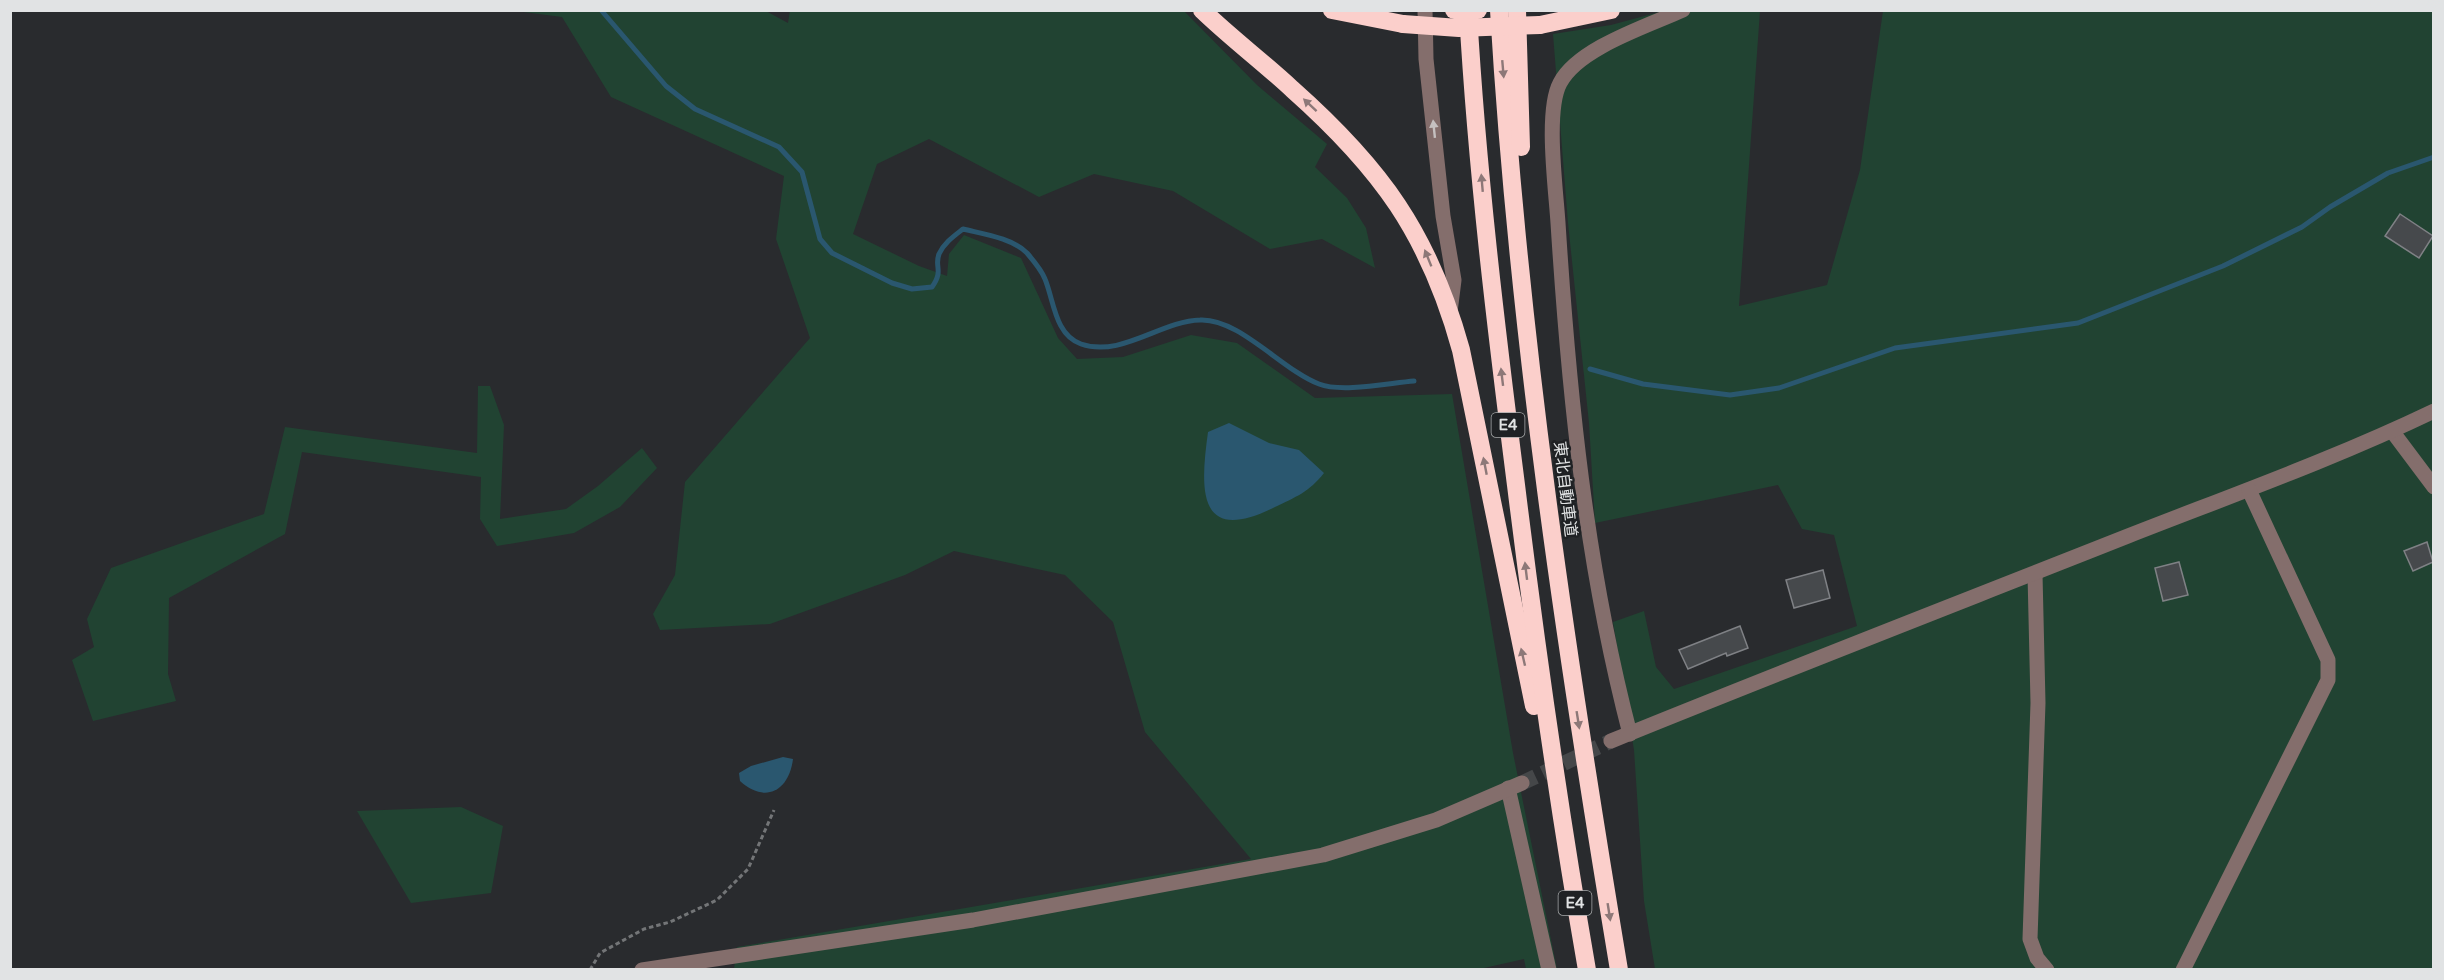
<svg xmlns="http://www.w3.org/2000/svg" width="2444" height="980" font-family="'Varela Round','Noto Sans JP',sans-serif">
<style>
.green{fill:#214332}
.water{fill:#2a576f}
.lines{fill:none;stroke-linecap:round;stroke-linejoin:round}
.stream{stroke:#2a576f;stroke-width:5}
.building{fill:#46494c;stroke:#7f8185;stroke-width:1.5}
.minor-tunnel{stroke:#454749;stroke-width:15;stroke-dasharray:15 8;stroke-linecap:butt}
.path{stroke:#737577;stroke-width:3;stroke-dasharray:4.5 3;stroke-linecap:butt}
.minor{stroke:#846e6c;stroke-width:15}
.highway{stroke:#fbcfcb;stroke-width:18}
.highway-bridge{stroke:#fbcfcb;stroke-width:18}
.oneway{fill:#8d7878}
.oneway2{fill:#c5c0c0}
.labels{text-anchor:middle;stroke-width:5;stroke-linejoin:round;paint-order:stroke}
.shield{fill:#1f2124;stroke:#a7a9aa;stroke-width:1.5}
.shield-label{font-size:15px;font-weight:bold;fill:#e1e3e4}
.street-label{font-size:16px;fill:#e1e3e4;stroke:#1f2124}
</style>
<rect width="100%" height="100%" fill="#292b2e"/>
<g class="green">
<polygon points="764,10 788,23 790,10 1184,11 1257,85 1327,144 1315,167 1347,198 1366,228 1375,268 1322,239 1270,249 1173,191 1094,174 1039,197 929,139 877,164 853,234 919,266 947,276 949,254 964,235 1021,258 1058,338 1077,359 1123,357 1191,335 1237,343 1315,398 1452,394 1513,753 1557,969 1526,969 1524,959 1475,970 734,969 737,947 1251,859 1145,732 1113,622 1065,575 954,551 905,575 770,624 660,630 653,614 675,575 685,482 810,338 776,239 784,176 611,97 562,17 516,11"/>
<polygon points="1663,11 1760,11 1739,306 1827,285 1860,170 1883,11 2433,11 2433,969 1655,969 1644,901 1634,750 1613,622 1644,611 1656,667 1674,689 1857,626 1834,535 1802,529 1778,485 1595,523 1589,423 1568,223 1553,34 1611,25"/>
<polygon points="478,386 490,386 504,425 500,519 566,509 598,486 642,448 657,468 620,507 574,533 497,546 480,519 481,477 302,452 285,534 169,598 168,674 176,701 93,721 72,660 94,647 87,619 111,568 264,514 285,427 477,453"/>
<polygon points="461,807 503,826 491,893 411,903 357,811"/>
</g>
<g class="water">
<path d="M1229,423L1269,443L1299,450L1324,473C1309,492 1296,497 1275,507C1197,546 1200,490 1208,432Z"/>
<path d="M783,757L793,759C789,791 765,804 740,781L739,773L751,766Z"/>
</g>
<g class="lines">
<g class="stream">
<path d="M601,10L666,86L695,109L779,147L802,172L820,239L832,253L892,283L912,289L932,287C944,270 934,267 939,254C944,243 954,236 963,229C983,234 1012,238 1027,253C1033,260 1042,271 1045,279C1054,301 1055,335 1081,344C1121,358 1161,321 1200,320C1239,318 1282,370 1319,384C1342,393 1389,383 1414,381"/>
<polyline points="1590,369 1643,384 1730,395 1779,388 1895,348 2078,323 2223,266 2302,227 2330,207 2388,173 2434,157"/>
</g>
</g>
<g class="building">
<polygon points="2400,214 2433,236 2419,258 2385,236"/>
<polygon points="2427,542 2433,562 2413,571 2404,551"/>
<polygon points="2179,562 2188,595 2163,601 2155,568"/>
<polygon points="1823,570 1830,598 1794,608 1786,580"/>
<polygon points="1740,626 1748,648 1727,656 1726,653 1688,669 1679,650"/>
</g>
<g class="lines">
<polyline class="minor-tunnel" points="1522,783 1611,741"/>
<polyline class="path" points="590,970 600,953 644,929 670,922 717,900 748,869 774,810"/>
<g class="minor">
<polyline points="1425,10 1426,59 1443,216 1454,280 1450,312"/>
<polyline points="2392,431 2434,487"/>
<polyline points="2035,574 2038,703 2030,939 2037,958 2047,970"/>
<path d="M1630,734C1586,565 1569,396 1558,223C1556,190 1545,111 1560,83C1578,48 1648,26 1683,10"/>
<path d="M1611,741C1783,671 1956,604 2128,536C2230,496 2334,459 2434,411"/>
<polyline points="1508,788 1549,970"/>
<polyline points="642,970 973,920 1323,855 1436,820 1522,783"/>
<polyline points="2183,970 2328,680 2328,660 2249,490"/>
</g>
<g class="highway">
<path d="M1202,10C1231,38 1263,62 1292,89C1381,168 1429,234 1461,350L1534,706"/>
<polyline points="1332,10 1403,24"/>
<path d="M1499,10C1518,332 1566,652 1619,970"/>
<polyline points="1517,10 1521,147"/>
<path d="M1468,12C1477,171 1496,328 1516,485C1536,647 1559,809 1587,970"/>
<polyline points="1540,25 1611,10"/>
</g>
<g class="highway-bridge">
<polyline points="1454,10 1478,10"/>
<polyline points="1403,24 1459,28 1540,25"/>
</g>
</g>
<defs><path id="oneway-solid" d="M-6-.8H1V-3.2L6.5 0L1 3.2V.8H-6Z" transform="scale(1.5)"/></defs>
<g class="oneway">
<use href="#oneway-solid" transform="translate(1503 69) rotate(85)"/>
<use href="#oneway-solid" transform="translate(1310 105) rotate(-137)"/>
<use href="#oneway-solid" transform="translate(1482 183) rotate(-95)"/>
<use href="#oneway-solid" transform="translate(1428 258) rotate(-112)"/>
<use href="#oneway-solid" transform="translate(1502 377) rotate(-97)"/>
<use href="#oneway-solid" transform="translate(1485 466) rotate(-101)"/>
<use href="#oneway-solid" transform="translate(1526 571) rotate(-97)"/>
<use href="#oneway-solid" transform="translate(1523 657) rotate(-103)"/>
<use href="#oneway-solid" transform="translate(1578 720) rotate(81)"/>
<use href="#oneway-solid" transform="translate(1609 912) rotate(81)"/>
</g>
<use class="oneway2" href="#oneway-solid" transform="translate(1434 129) rotate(-96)"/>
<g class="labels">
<g class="shield">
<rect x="1491.5" y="413" width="33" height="24" rx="4.5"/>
<rect x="1558.5" y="891" width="33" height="24" rx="4.5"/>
</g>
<g class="shield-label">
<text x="1508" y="430">E4</text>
<text x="1575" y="908">E4</text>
</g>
<g class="street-label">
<text transform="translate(1566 489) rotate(83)" y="6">東北自動車道</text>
</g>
</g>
<rect width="2444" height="980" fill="none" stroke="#e1e3e4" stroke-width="24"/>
</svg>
